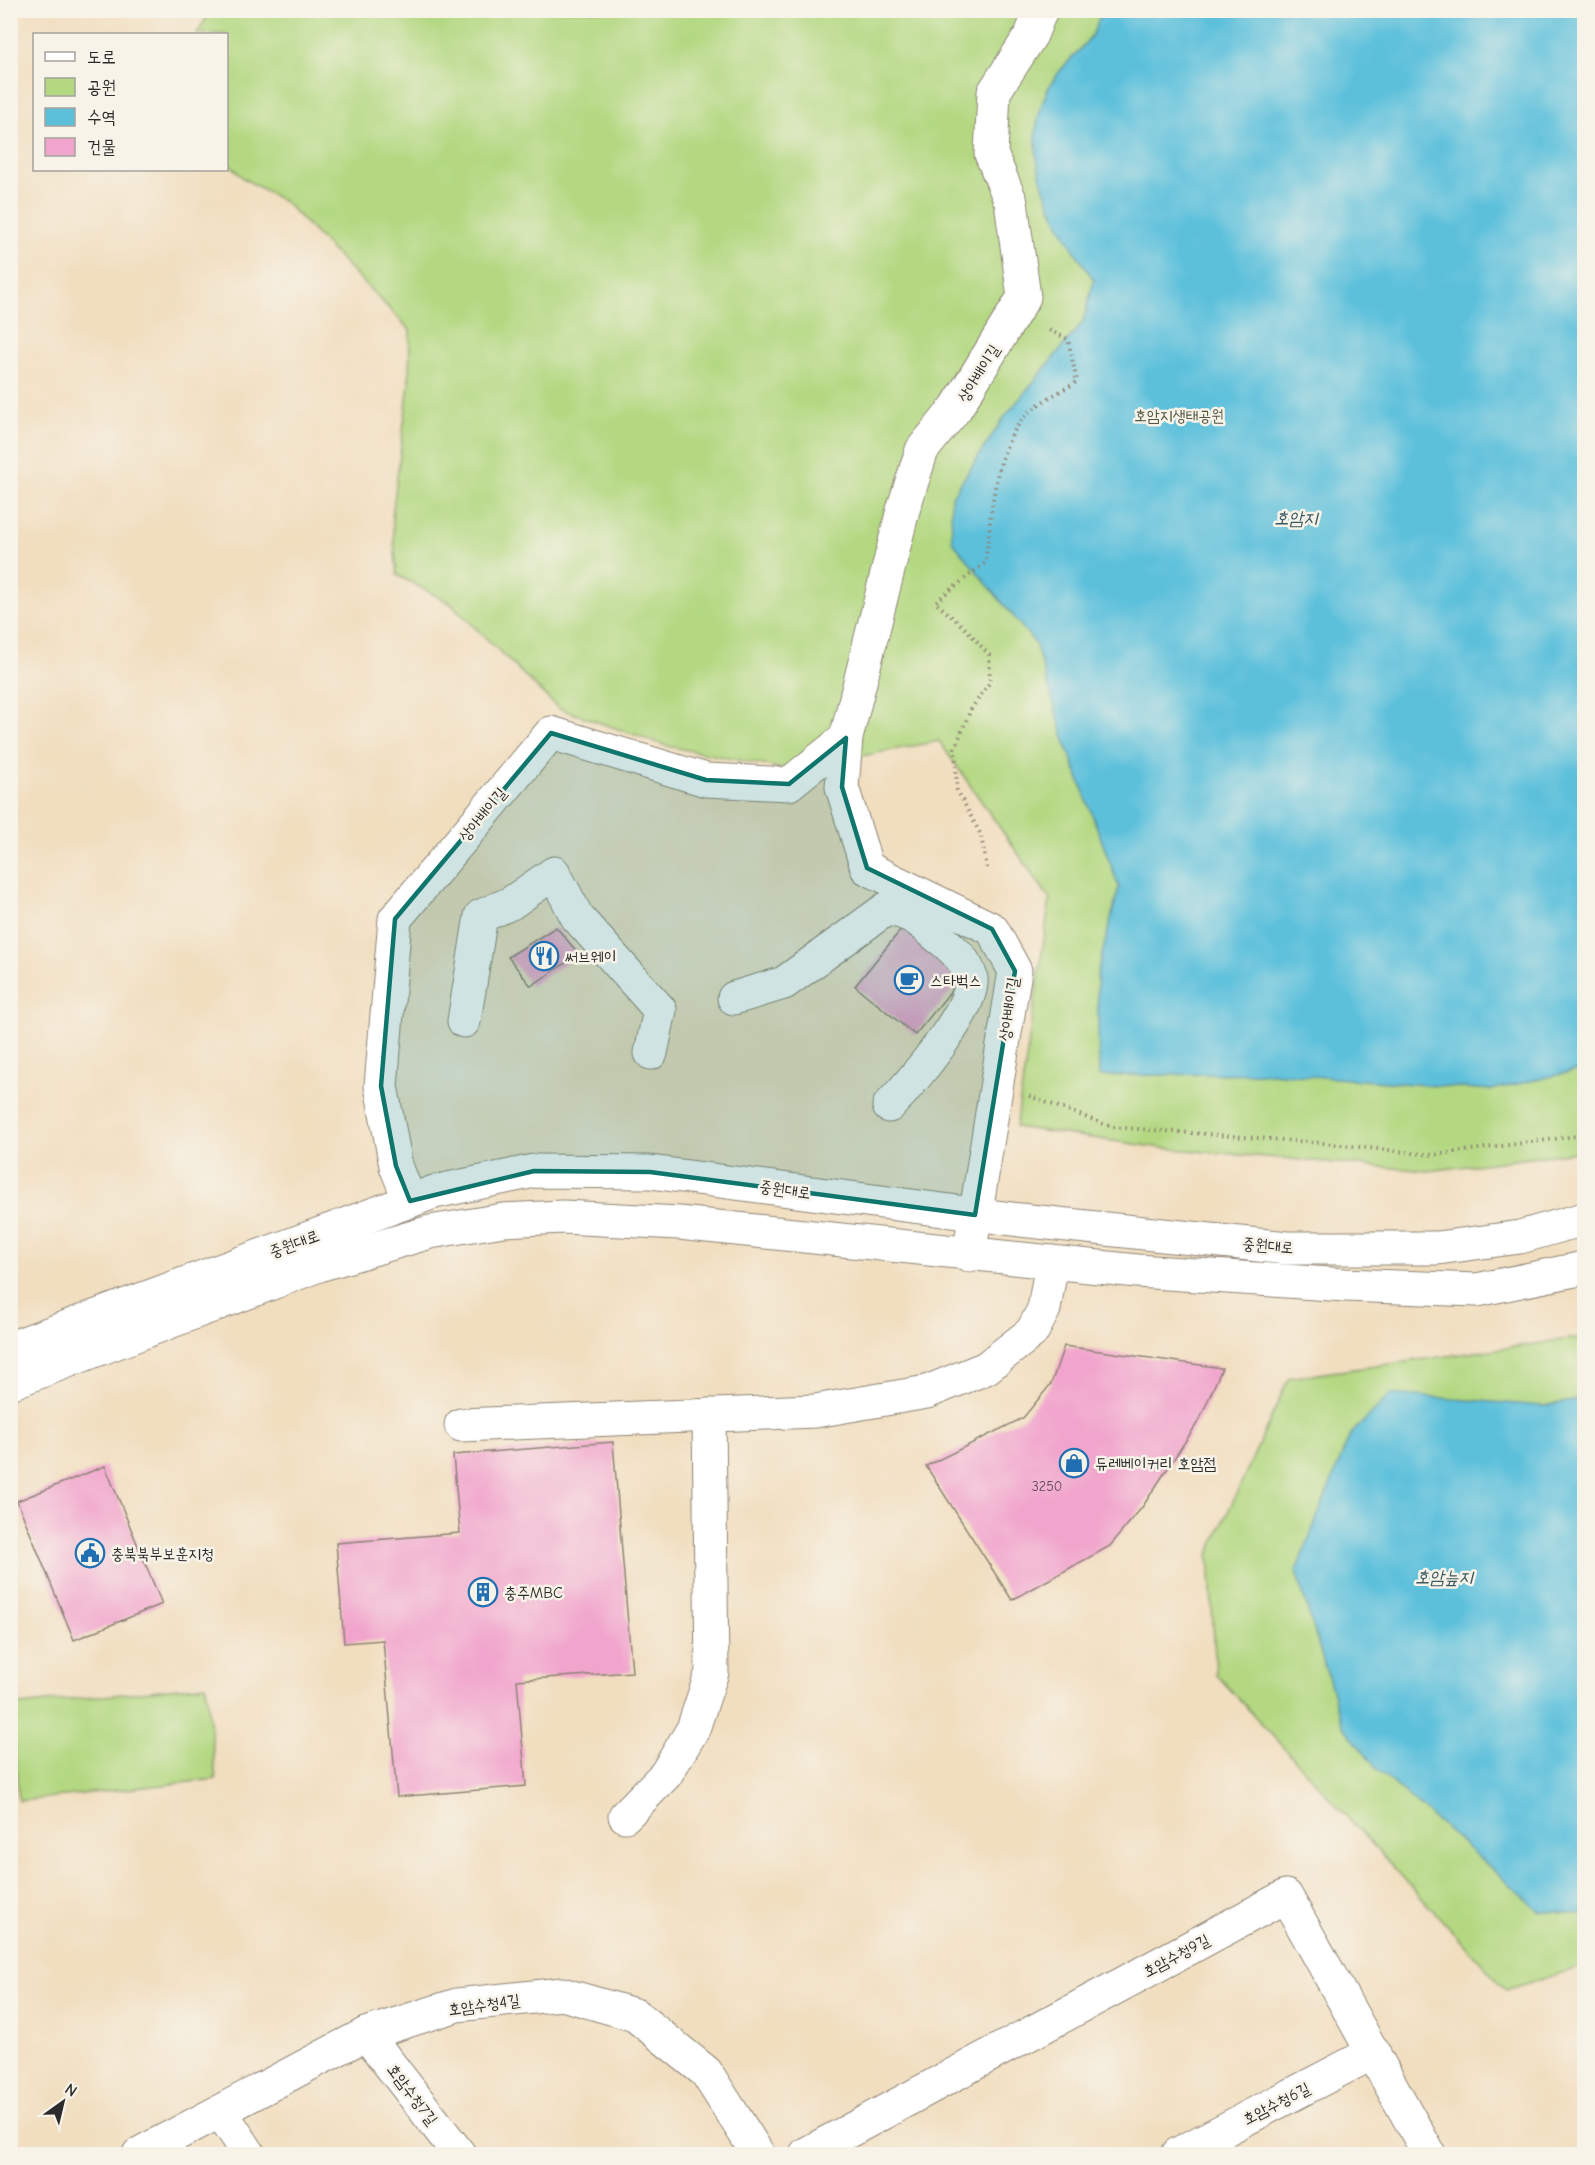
<svg xmlns="http://www.w3.org/2000/svg" width="1595" height="2165" font-family="'Comic Neue','Poor Story',sans-serif">
<style>
.green{fill:#b3d881;stroke:#6f8256;stroke-width:1.5}
.water{fill:#5cc0db;stroke:#447683;stroke-width:1.5}
.building{fill:#f1a4cc}
.lines{fill:none;stroke-linecap:round;stroke-linejoin:round}
.minor-casing{stroke:#8e8475;stroke-width:35}
.major-casing{stroke:#8e8475;stroke-width:35}
.path{stroke:#8e8475;stroke-width:4;stroke-dasharray:1.5 4.5;stroke-linecap:butt}
.minor{stroke:#fff;stroke-width:33}
.major{stroke:#fff;stroke-width:33}
.marked{fill:#0f766e;fill-opacity:0.2;stroke:#0f766e;stroke-width:4.5;stroke-linejoin:round}
.labels{text-anchor:middle;stroke-width:5;stroke-linejoin:round;paint-order:stroke}
.number-label{font-size:14px;fill:#5c4953}
.street-label{font-size:16px;fill:#2b2b2b;stroke:#f7f3e8}
.park-label{font-size:16px;fill:#4d5640;stroke:#f7f3e8}
.poi-label{font-size:16px;fill:#2b2b2b;stroke:#f7f3e8;text-anchor:start}
.water-label{font-size:18px;font-style:italic;fill:#3a5860;stroke:#f7f3e8}
</style>
<rect width="100%" height="100%" fill="#f7f3e8"/>
<filter id="ink" filterUnits="userSpaceOnUse"><feTurbulence type="fractalNoise" baseFrequency=".0167" numOctaves="2"/><feDisplacementMap in="SourceGraphic" scale="12" xChannelSelector="R" yChannelSelector="G"/><feConvolveMatrix kernelMatrix="1 2 1 2 8 2 1 2 1" color-interpolation-filters="sRGB"/></filter>
<filter id="wash" filterUnits="userSpaceOnUse"><feTurbulence type="fractalNoise" baseFrequency=".008" numOctaves="4" result="noise"/><feDisplacementMap in="SourceGraphic" scale="24" xChannelSelector="R" yChannelSelector="G"/><feGaussianBlur stdDeviation="1.35" result="paint"/><feColorMatrix in="noise" values="0 0 0 0 0 0 0 0 0 0 0 0 0 0 0 0 0 1.4 0 .05"/><feComposite in="paint" operator="in"/></filter>
<g filter="url(#wash)">
<rect width="100%" height="100%" fill="#f1debf"/>
<g class="green">
<polygon points="211,10 1584,11 1584,1151 1428,1171 1162,1148 1016,1127 1050,899 939,741 789,770 667,746 558,708 450,603 397,575 392,517 409,384 410,330 285,202 243,178 227,161 226,34 197,34"/>
<polygon points="1584,1337 1584,1966 1506,1990 1216,1674 1209,1554 1289,1378"/>
<polygon points="206,1685 216,1779 19,1801 11,1706"/>
</g>
<g class="water">
<path d="M1102,10L1584,11V1069L1491,1090L1270,1073L1099,1076L1097,974L1119,887L1067,747L1035,643L952,541L951,498L1003,419L1083,322L1094,280C1054,223 1012,151 1052,82C1062,65 1080,52 1091,36C1096,29 1098,19 1102,10Z"/>
<polygon points="1391,1394 1543,1406 1584,1399 1584,1914 1540,1911 1376,1768 1343,1726 1296,1571 1350,1435"/>
</g>
<g id="blocks">
<g class="building">
<polygon points="904,926 964,975 915,1035 855,986"/>
<polygon points="556,927 579,954 531,986 508,957"/>
<polygon points="1064,1346 1222,1368 1200,1419 1143,1506 1110,1546 1012,1600 926,1466 1023,1418 1051,1384"/>
<polygon points="613,1442 632,1672 517,1680 526,1786 397,1797 383,1640 344,1643 336,1543 460,1533 453,1455"/>
<polygon points="105,1466 162,1604 74,1640 17,1501"/>
</g>
</g>
</g>
<g filter="url(#ink)">
<use href="#blocks" fill-opacity="0" stroke="#8e8475" stroke-width="1.5"/>
<g class="lines">
<g class="minor-casing">
<g id="minor">
<path d="M734,998L784,983L886,909C913,912 921,923 941,939C954,950 968,962 971,979C975,1009 910,1084 889,1106"/>
<polyline points="464,1021 481,916 511,903 554,873 577,917 660,1010 651,1053"/>
<polyline points="410,1201 396,1166 381,1086 395,919 551,733 706,780 789,784 846,738"/>
<polyline points="969,1255 1015,971 992,929 867,868 842,787 846,738 903,510 922,450 956,408 1024,297 1011,202 991,154 994,92 1031,35 1041,10"/>
<polyline points="461,1425 815,1411 927,1392 986,1368 1032,1332 1044,1309 1052,1262"/>
<polyline points="625,1816 666,1774 693,1729 712,1672 709,1415"/>
<polyline points="366,2034 459,2154"/>
<polyline points="221,2112 249,2154"/>
<polyline points="139,2154 366,2034 457,2005 562,1994 635,2015 706,2072 758,2154"/>
<polyline points="806,2154 1286,1896 1429,2154"/>
<polyline points="1178,2154 1374,2052"/>
</g>
</g>
<g class="major-casing">
<g id="major">
<polyline points="10,1348 434,1192 534,1171 650,1172 1020,1220 1288,1248 1438,1248 1520,1237 1584,1219"/>
<polyline points="10,1383 319,1265 430,1232 503,1220 563,1217 679,1223 1137,1271 1345,1285 1477,1290 1584,1268"/>
</g>
</g>
<g class="path">
<path d="M987,868L981,835L957,790L955,748L971,709L990,682L989,655L967,630L935,602L985,563C992,517 992,459 1021,421C1034,404 1059,392 1077,382L1068,339L1046,329"/>
<polyline points="1029,1096 1112,1127 1323,1143 1433,1155 1584,1135"/>
</g>
<use href="#minor" class="minor"/>
<use href="#major" class="major"/>
</g>
</g>
<path class="marked" d="M551,733L706,780L789,784L846,738L842,787L867,868L992,929L1015,971L975,1215L650,1172L534,1171L410,1201L396,1166L381,1086L395,919Z"/>
<defs>
<g id="restaurant-ring" transform="scale(1.5)"><circle r="9.5" fill="#f7f3e8" stroke="#1f6fb2" stroke-width="1.5"/><path d="M-5-6h1v4h1v-4h1v4h1v-4h1v5L-1.5 .5V6h-2V.5L-5-1ZM5-6V6H3V1.5H1.5Q1.5-4 5-6Z" fill="#1f6fb2"/></g>
<g id="cafe-ring" transform="scale(1.5)"><circle r="9.5" fill="#f7f3e8" stroke="#1f6fb2" stroke-width="1.5"/><path d="M-5.5-4.5H6V0H3Q3 3.5 0 3.5H-2.5Q-5.5 3.5-5.5 0ZM3-3.2v2h1.7v-2ZM-6 4.5H4V6H-6Z" fill="#1f6fb2"/></g>
<g id="shop-ring" transform="scale(1.5)"><circle r="9.5" fill="#f7f3e8" stroke="#1f6fb2" stroke-width="1.5"/><path d="M-5-2.5h2.3a2.7 3.5 0 0 1 5.4 0H5L5.5 6h-11ZM-1.5-2.5h3a1.5 2.3 0 0 0-3 0Z" fill="#1f6fb2"/></g>
<g id="civic-ring" transform="scale(1.5)"><circle r="9.5" fill="#f7f3e8" stroke="#1f6fb2" stroke-width="1.5"/><path d="M-.6-6.5H3V-4.5H.6V-3L4-1V1h2V6H-6V1h2V-1L-.6-3ZM-1.2 2.5V6h2.4V2.5Z" fill="#1f6fb2"/></g>
<g id="building-ring" transform="scale(1.5)"><circle r="9.5" fill="#f7f3e8" stroke="#1f6fb2" stroke-width="1.5"/><path d="M-4-6H4V6H1V3H-1V6H-4ZM-2.5-4.3h1.7v1.8h-1.7ZM.8-4.3h1.7v1.8H.8ZM-2.5-1h1.7V.8h-1.7ZM.8-1h1.7V.8H.8Z" fill="#1f6fb2"/></g>
</defs>
<g fill-rule="evenodd">
<use href="#restaurant-ring" x="544" y="956"/>
<use href="#cafe-ring" x="909" y="980"/>
<use href="#shop-ring" x="1074" y="1463"/>
<use href="#civic-ring" x="90" y="1553"/>
<use href="#building-ring" x="483" y="1592"/>
</g>
<g class="labels">
<g class="number-label">
<text x="1047" y="1491">3250</text>
</g>
<g class="street-label">
<text transform="translate(978 373) rotate(-58)" y="6">상아배이길</text>
<text transform="translate(482 814) rotate(-50)" y="6">상아배이길</text>
<text transform="translate(1008 1009) rotate(-82)" y="6">상아배이길</text>
<text transform="translate(785 1189) rotate(8)" y="6">중원대로</text>
<text transform="translate(294 1243) rotate(-20)" y="6">중원대로</text>
<text transform="translate(1268 1245) rotate(5)" y="6">중원대로</text>
<text transform="translate(1176 1955) rotate(-28)" y="6">호암수청9길</text>
<text transform="translate(484 2004) rotate(-8)" y="6">호암수청4길</text>
<text transform="translate(413 2094) rotate(53)" y="6">호암수청7길</text>
<text transform="translate(1276 2103) rotate(-27)" y="6">호암수청6길</text>
</g>
<g class="park-label">
<text x="1179" y="421">호암지생태공원</text>
</g>
<g class="poi-label">
<text x="565" y="962">써브웨이</text>
<text x="930" y="986">스타벅스</text>
<text x="1095" y="1469">듀레베이커리 호암점</text>
<text x="111" y="1559">충북북부보훈지청</text>
<text x="504" y="1598">충주MBC</text>
</g>
<g class="water-label">
<text x="1296" y="524">호암지</text>
<text x="1444" y="1583">호암늪지</text>
</g>
</g>
<rect width="1595" height="2165" fill="none" stroke="#f7f3e8" stroke-width="36"/>
<rect x="33" y="33" width="195" height="138" fill="#f7f3e8" stroke="#a5a39c" stroke-width="1.5"/>
<rect x="45" y="52" width="30" height="9" fill="#ffffff" stroke="#a5a39c" stroke-width="1.5"/>
<text x="87" y="63" font-size="18" fill="#2b2b2b">도로</text>
<rect x="45" y="78" width="30" height="18" fill="#b3d881" stroke="#a5a39c" stroke-width="1.5"/>
<text x="87" y="93" font-size="18" fill="#2b2b2b">공원</text>
<rect x="45" y="108" width="30" height="18" fill="#5cc0db" stroke="#a5a39c" stroke-width="1.5"/>
<text x="87" y="123" font-size="18" fill="#2b2b2b">수역</text>
<rect x="45" y="138" width="30" height="18" fill="#f1a4cc" stroke="#a5a39c" stroke-width="1.5"/>
<text x="87" y="153" font-size="18" fill="#2b2b2b">건물</text>
<g transform="translate(63 2102) rotate(34)" stroke="#f7f3e8" stroke-width="4.5" paint-order="stroke">
<path d="M0-4.5L10 22L0 15L-10 22Z" fill="#2b2b2b"/>
<text y="-9" font-size="16" font-weight="bold" text-anchor="middle" fill="#2b2b2b">N</text>
</g>
</svg>
